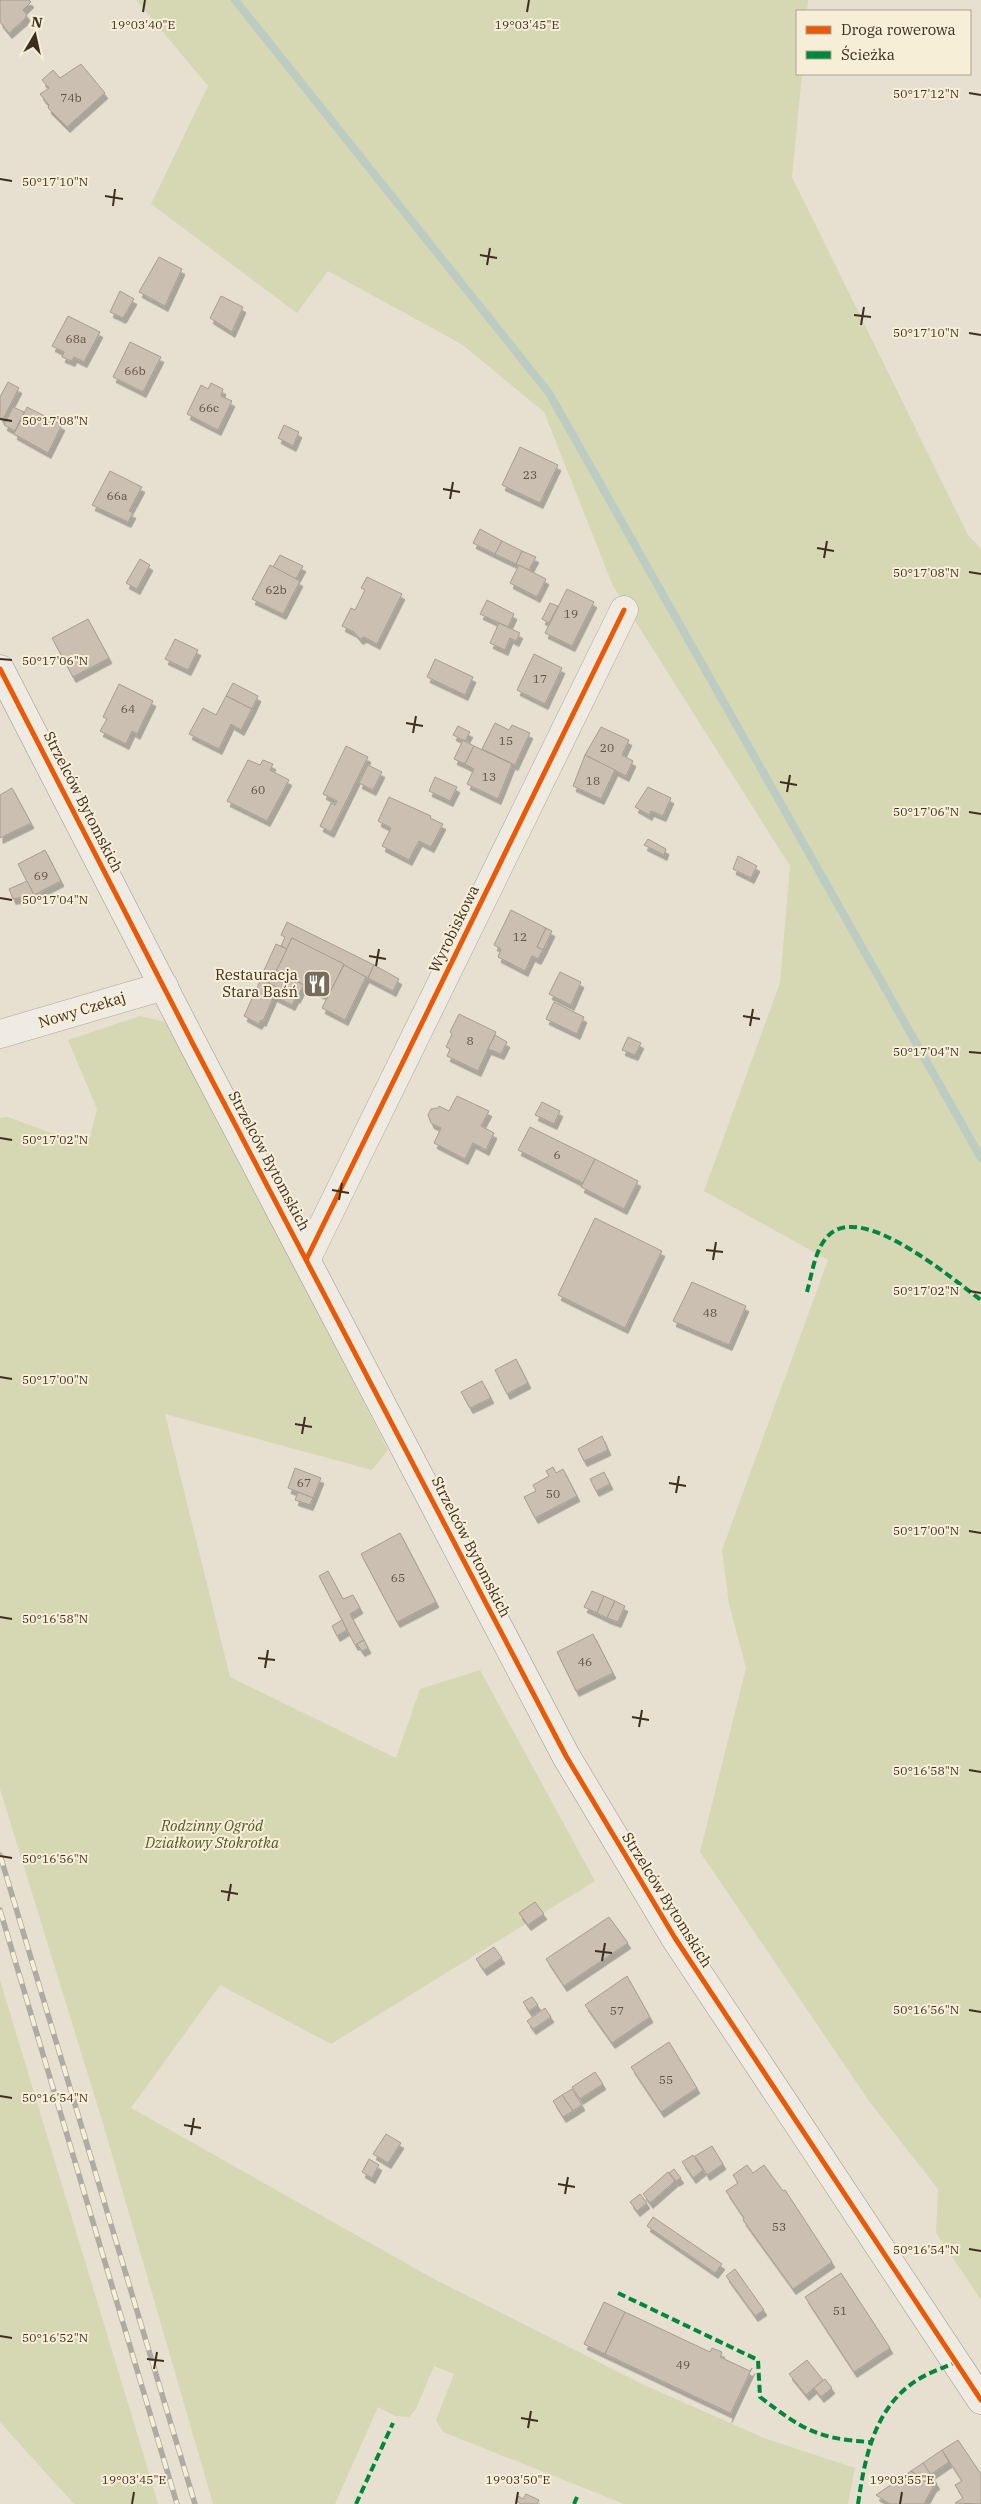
<svg xmlns="http://www.w3.org/2000/svg" width="981" height="2504" font-family="'IBM Plex Serif',serif">
<style>
.green{fill:#d6d7b3}
.lines{fill:none;stroke-linecap:round;stroke-linejoin:round}
.stream{stroke:#bcccc2;stroke-width:8}
.building{fill:#cbbfb2;stroke:#a89c90;filter:url(#shadow)}
.street-casing{stroke:#ada599;stroke-width:29}
.secondary-casing{stroke:#9c958a;stroke-width:29}
.street{stroke:#efebe3;stroke-width:28}
.secondary{stroke:#efebe3;stroke-width:28}
.rail-casing{stroke:#afaaa2;stroke-width:5.5}
.rail{stroke:#f7eed8;stroke-width:4;stroke-dasharray:11;stroke-linecap:butt}
.quiet{stroke:#00873e;stroke-width:4;stroke-dasharray:8 4;stroke-linecap:butt}
.cycleway-casing{stroke:#f7eed8;stroke-width:8}
.cycleway{stroke:#e8590c;stroke-width:5}
.ticks{fill:none;stroke:#3d2e20;stroke-width:2}
.labels{text-anchor:middle;stroke-width:4;stroke-linejoin:round;paint-order:stroke}
.number-label{font-size:12px;fill:#605244}
.street-label{font-size:15px;fill:#3d2e20;stroke:#f7eed8}
.poi-label{font-size:15px;fill:#3d2e20;stroke:#f7eed8;text-anchor:end}
.park-label{font-size:15px;font-style:italic;fill:#4d5a26;stroke:#f7eed8}
.ticks-label{font-size:12px;text-anchor:middle;fill:#3d2e20;stroke:#f7eed8;stroke-width:4;stroke-linejoin:round;paint-order:stroke}
</style>
<defs>
<filter id="shadow"><feDropShadow dx="3" dy="5.5" stdDeviation="0" flood-color="#0004"/></filter>
</defs>
<rect width="100%" height="100%" fill="#e7e0d1"/>
<g class="green">
<polygon points="136,0 808,0 807,11 797,11 797,74 802,74 792,177 968,535 981,549 981,2300 936,2233 938,2189 869,2101 700,1852 746,1668 729,1604 722,1550 828,1260 704,1191 780,983 790,866 613,586 544,412 463,345 328,271 297,313 151,204 208,86"/>
<polygon points="140,1016 165,1022 276,1230 388,1450 372,1470 165,1414 230,1677 396,1758 420,1689 480,1670 595,1881 331,2044 220,1985 131,2108 434,2279 644,2385 764,2438 855,2468 848,2504 624,2504 443,2432 436,2420 454,2374 434,2366 416,2409 409,2417 395,2416 378,2407 335,2504 213,2504 104,2127 0,1789 0,1118 8,1117 65,1138 90,1137 97,1109 68,1040"/>
<polygon points="0,1980 146,2463 158,2504 74,2504 0,2422"/>
</g>
<g class="lines">
<polyline class="stream" points="235,0 549,393 981,1158"/>
</g>
<g class="building">
<polygon points="0,0 29,0 31,2 23,10 27,15 24,20 9,33 0,22"/>
<polygon points="81,64 105,93 67,127 48,108 49,105 40,94 49,88 42,80 53,70 60,78"/>
<polygon points="159,257 182,269 165,306 139,292"/>
<polygon points="120,291 134,299 123,318 110,312"/>
<polygon points="221,296 243,307 232,332 210,318"/>
<polygon points="68,316 100,332 84,362 74,357 72,361 62,357 64,352 52,346"/>
<polygon points="130,342 161,357 143,392 113,377"/>
<polygon points="8,382 19,388 3,419 0,417 0,397"/>
<polygon points="211,383 223,389 221,396 232,401 218,430 187,414 201,385 208,389"/>
<polygon points="13,407 24,412 15,431 4,425"/>
<polygon points="27,407 62,425 48,453 14,434"/>
<polygon points="284,425 299,432 293,446 278,438"/>
<polygon points="520,447 558,465 540,503 502,485"/>
<polygon points="110,471 142,487 129,511 133,513 128,522 92,505"/>
<polygon points="480,529 502,541 495,554 473,543"/>
<polygon points="502,541 522,551 516,564 495,554"/>
<polygon points="522,551 536,557 529,570 516,564"/>
<polygon points="280,555 303,566 296,579 273,567"/>
<polygon points="140,559 150,565 137,589 126,583"/>
<polygon points="270,565 300,581 283,614 252,599"/>
<polygon points="519,565 546,579 537,597 510,583"/>
<polygon points="367,577 402,594 377,644 364,637 360,639 354,632 342,626 351,608 355,610 365,590 361,588"/>
<polygon points="567,589 594,602 572,646 545,633"/>
<polygon points="487,600 514,614 508,627 480,614"/>
<polygon points="550,603 558,606 549,623 542,619"/>
<polygon points="88,619 109,658 73,677 52,638"/>
<polygon points="499,623 520,633 516,641 510,638 505,650 490,643"/>
<polygon points="175,639 198,650 188,670 165,659"/>
<polygon points="534,654 562,668 545,704 517,690"/>
<polygon points="435,659 473,677 465,695 427,677"/>
<polygon points="233,683 258,696 252,709 226,696"/>
<polygon points="119,684 153,701 137,734 132,731 126,744 100,731 107,719 103,717"/>
<polygon points="226,696 252,709 241,730 231,724 219,749 189,734 203,708 216,715"/>
<polygon points="495,723 509,730 512,725 530,733 515,765 482,749"/>
<polygon points="458,726 470,732 465,741 453,735"/>
<polygon points="601,727 629,740 622,755 633,761 626,776 585,755"/>
<polygon points="463,740 474,746 465,764 454,759"/>
<polygon points="346,746 368,757 331,832 320,826 331,803 335,805 337,801 323,794"/>
<polygon points="474,746 512,764 498,799 467,784 474,769 465,764"/>
<polygon points="585,755 615,770 601,799 573,786"/>
<polygon points="248,760 260,765 263,760 273,764 270,770 289,780 267,821 227,801"/>
<polygon points="368,765 382,772 373,790 359,783"/>
<polygon points="435,777 457,787 450,801 429,791"/>
<polygon points="648,787 671,798 663,816 651,811 649,815 635,807"/>
<polygon points="12,788 31,823 0,838 0,795"/>
<polygon points="389,797 431,816 430,818 443,824 431,847 419,841 409,860 382,846 391,828 378,821"/>
<polygon points="648,839 666,849 664,855 644,845"/>
<polygon points="45,850 61,881 34,895 18,864"/>
<polygon points="738,856 757,866 751,878 733,869"/>
<polygon points="27,881 34,895 13,899 9,889"/>
<polygon points="511,910 546,928 537,947 543,950 538,959 532,956 525,971 498,957 501,949 494,945"/>
<polygon points="287,922 374,965 368,978 292,938 287,949 281,946 285,937 281,935"/>
<polygon points="546,928 552,931 543,950 537,947"/>
<polygon points="292,938 344,964 328,997 276,971"/>
<polygon points="276,944 287,949 276,971 304,985 297,998 260,979"/>
<polygon points="344,965 366,977 345,1020 322,1008"/>
<polygon points="374,965 399,979 393,991 368,978"/>
<polygon points="560,972 581,982 571,1005 549,994"/>
<polygon points="261,979 296,997 292,1005 274,996 263,1021 261,1020 259,1024 244,1016"/>
<polygon points="554,1002 584,1017 577,1034 546,1019"/>
<polygon points="459,1014 496,1032 478,1071 447,1056 450,1049 446,1047 452,1034 450,1032"/>
<polygon points="495,1035 507,1042 501,1054 488,1049"/>
<polygon points="628,1037 641,1043 635,1055 622,1050"/>
<polygon points="457,1096 489,1111 481,1126 494,1133 486,1150 473,1143 465,1159 434,1143 441,1128 431,1123 428,1115 431,1109 438,1108 439,1106 449,1111"/>
<polygon points="542,1102 560,1111 554,1124 535,1115"/>
<polygon points="530,1127 595,1159 583,1183 518,1150"/>
<polygon points="595,1159 638,1181 624,1209 581,1187"/>
<polygon points="595,1218 662,1251 625,1328 558,1295"/>
<polygon points="692,1282 746,1306 729,1345 673,1321"/>
<polygon points="516,1359 528,1383 507,1394 495,1370"/>
<polygon points="482,1381 491,1398 470,1408 461,1392"/>
<polygon points="602,1436 608,1450 584,1461 578,1449"/>
<polygon points="553,1467 556,1473 563,1469 577,1496 535,1518 524,1497 536,1491 533,1485 549,1476 546,1471"/>
<polygon points="295,1468 321,1478 313,1498 288,1488"/>
<polygon points="604,1472 610,1484 596,1491 590,1479"/>
<polygon points="298,1492 313,1498 310,1505 295,1500"/>
<polygon points="400,1533 436,1602 397,1622 361,1554"/>
<polygon points="328,1571 343,1599 353,1595 360,1608 350,1614 364,1640 355,1645 319,1576"/>
<polygon points="592,1591 604,1596 597,1613 584,1607"/>
<polygon points="604,1596 615,1601 607,1618 597,1613"/>
<polygon points="615,1601 625,1606 618,1622 607,1618"/>
<polygon points="342,1620 347,1630 337,1636 332,1626"/>
<polygon points="593,1634 613,1673 576,1691 557,1652"/>
<polygon points="364,1640 368,1648 362,1651 357,1644"/>
<polygon points="535,1902 544,1914 528,1925 519,1913"/>
<polygon points="609,1917 628,1943 564,1986 546,1959"/>
<polygon points="494,1947 502,1958 484,1970 476,1959"/>
<polygon points="627,1976 650,2017 612,2043 585,2005"/>
<polygon points="532,1997 538,2005 529,2011 523,2002"/>
<polygon points="545,2008 551,2017 533,2029 527,2021"/>
<polygon points="669,2042 697,2088 661,2112 631,2067"/>
<polygon points="595,2072 603,2084 580,2099 572,2087"/>
<polygon points="572,2089 582,2105 573,2111 562,2095"/>
<polygon points="562,2095 573,2111 563,2117 553,2101"/>
<polygon points="386,2134 401,2143 388,2163 373,2154"/>
<polygon points="712,2146 723,2164 707,2175 695,2156"/>
<polygon points="693,2155 703,2170 693,2178 682,2162"/>
<polygon points="369,2159 379,2165 372,2178 362,2172"/>
<polygon points="747,2165 753,2173 764,2165 783,2191 785,2190 832,2262 793,2289 743,2220 744,2218 726,2191 738,2183 733,2175"/>
<polygon points="674,2169 681,2178 676,2181 669,2173"/>
<polygon points="668,2172 675,2181 650,2203 643,2194"/>
<polygon points="640,2194 647,2203 637,2211 630,2202"/>
<polygon points="653,2217 722,2264 715,2273 647,2226"/>
<polygon points="735,2269 764,2310 755,2316 726,2276"/>
<polygon points="841,2273 890,2348 854,2372 805,2297"/>
<polygon points="604,2302 625,2312 605,2354 584,2344"/>
<polygon points="625,2312 710,2352 712,2348 722,2352 720,2357 750,2371 752,2368 729,2417 730,2413 605,2354"/>
<polygon points="807,2360 823,2380 806,2395 789,2374"/>
<polygon points="825,2379 832,2388 821,2397 814,2388"/>
<polygon points="958,2440 981,2474 981,2504 955,2503 963,2498 955,2485 962,2481 942,2450"/>
<polygon points="942,2450 949,2462 930,2475 923,2463"/>
<polygon points="923,2463 937,2484 933,2487 911,2471"/>
<polygon points="911,2471 933,2487 924,2504 890,2504 876,2495"/>
<polygon points="526,2494 539,2500 537,2504 521,2504 516,2501 518,2496 523,2499"/>
</g>
<g class="lines">
<g class="street-casing">
<g id="street">
<polyline points="0,1034 164,986"/>
<polyline points="307,1258 624,610"/>
</g>
</g>
<g class="secondary-casing">
<polyline id="secondary" points="0,669 194,1046 566,1756 675,1938 981,2400"/>
</g>
<use href="#street" class="street"/>
<use href="#secondary" class="secondary"/>
<g class="rail-casing">
<g id="rail">
<polyline points="0,1855 195,2504"/>
<polyline points="0,1910 177,2504"/>
</g>
</g>
<use href="#rail" class="rail"/>
<g class="quiet">
<path d="M807,1292C812,1274 815,1248 829,1235C863,1202 952,1279 981,1300"/>
<path d="M618,2293L758,2360L760,2397C802,2429 817,2439 870,2442"/>
<polyline points="356,2504 393,2423"/>
<polyline points="574,2504 577,2497"/>
<path d="M858,2504C865,2457 874,2408 917,2380C928,2373 943,2368 956,2362"/>
</g>
<g class="cycleway-casing">
<g id="cycleway">
<polyline points="0,669 194,1046 566,1756 675,1938 981,2400"/>
<polyline points="307,1258 624,610"/>
</g>
</g>
<use href="#cycleway" class="cycleway"/>
</g>
<path class="ticks" d="M143,12L145,0M527,12L529,0M969,93L981,95M0,179L12,181M105,196L123,199M113,206L115,189M480,255L497,258M487,265L490,248M854,315L871,317M861,325L864,307M969,333L981,335M0,419L12,421M443,489L460,492M450,499L453,482M817,548L834,551M824,558L827,541M969,572L981,574M0,659L12,660M406,723L423,726M413,733L416,716M780,782L797,785M787,792L790,775M969,812L981,814M0,898L12,900M369,956L386,959M376,966L379,949M743,1016L760,1019M750,1026L753,1009M969,1052L981,1053M0,1138L12,1140M332,1190L349,1193M339,1200L342,1183M706,1250L723,1252M713,1260L716,1242M969,1291L981,1293M0,1377L12,1379M295,1424L312,1427M302,1434L305,1417M669,1483L686,1486M676,1493L679,1476M969,1531L981,1533M0,1617L12,1619M258,1658L275,1660M265,1668L268,1650M632,1717L649,1720M639,1727L642,1710M969,1770L981,1772M0,1856L12,1858M221,1891L238,1894M228,1901L231,1884M595,1951L612,1953M602,1961L605,1943M969,2010L981,2012M0,2096L12,2098M184,2125L201,2128M191,2135L194,2118M558,2184L575,2187M565,2194L568,2177M969,2249L981,2251M0,2336L12,2338M147,2359L164,2361M154,2369L157,2352M521,2418L538,2421M528,2428L531,2411M132,2504L134,2492M516,2504L518,2492M900,2504L902,2492"/>
<defs>
<g id="restaurant-square" transform="scale(1.4375)"><rect x="-9" y="-9" width="18" height="18" rx="4" fill="#786c5e" stroke="#f7eed8"/><path d="M-5-6h1v4h1v-4h1v4h1v-4h1v5L-1.5 .5V6h-2V.5L-5-1ZM5-6V6H3V1.5H1.5Q1.5-4 5-6Z" fill="#fff"/></g>
</defs>
<g fill-rule="evenodd">
<use href="#restaurant-square" x="317" y="984"/>
</g>
<g class="labels">
<g class="number-label">
<text x="71" y="102">74b</text>
<text x="76" y="343">68a</text>
<text x="135" y="375">66b</text>
<text x="209" y="412">66c</text>
<text x="530" y="479">23</text>
<text x="117" y="500">66a</text>
<text x="276" y="594">62b</text>
<text x="571" y="618">19</text>
<text x="540" y="683">17</text>
<text x="128" y="713">64</text>
<text x="506" y="745">15</text>
<text x="607" y="752">20</text>
<text x="489" y="781">13</text>
<text x="593" y="785">18</text>
<text x="258" y="794">60</text>
<text x="41" y="880">69</text>
<text x="520" y="941">12</text>
<text x="470" y="1045">8</text>
<text x="557" y="1159">6</text>
<text x="710" y="1317">48</text>
<text x="304" y="1487">67</text>
<text x="553" y="1498">50</text>
<text x="398" y="1582">65</text>
<text x="585" y="1666">46</text>
<text x="617" y="2015">57</text>
<text x="666" y="2084">55</text>
<text x="779" y="2231">53</text>
<text x="840" y="2315">51</text>
<text x="683" y="2369">49</text>
</g>
<g class="street-label">
<text transform="translate(83 802) rotate(63)" y="5">Strzelców Bytomskich</text>
<text transform="translate(454 929) rotate(-64)" y="5">Wyrobiskowa</text>
<text transform="translate(82 1010) rotate(-17)" y="5">Nowy Czekaj</text>
<text transform="translate(269 1161) rotate(62)" y="5">Strzelców Bytomskich</text>
<text transform="translate(471 1547) rotate(63)" y="5">Strzelców Bytomskich</text>
<text transform="translate(667 1900) rotate(58)" y="5">Strzelców Bytomskich</text>
</g>
<g class="poi-label">
<text x="298" y="980">Restauracja<tspan x="298" dy="17">Stara Baśń</tspan></text>
</g>
<g class="park-label">
<text x="212" y="1831">Rodzinny Ogród<tspan x="212" dy="17">Działkowy Stokrotka</tspan></text>
</g>
</g>
<g class="ticks-label">
<text x="143" y="29">19°03'40"E</text>
<text x="527" y="29">19°03'45"E</text>
<text x="926" y="98">50°17'12"N</text>
<text x="55" y="186">50°17'10"N</text>
<text x="926" y="337">50°17'10"N</text>
<text x="55" y="425">50°17'08"N</text>
<text x="926" y="577">50°17'08"N</text>
<text x="55" y="665">50°17'06"N</text>
<text x="926" y="816">50°17'06"N</text>
<text x="55" y="904">50°17'04"N</text>
<text x="926" y="1056">50°17'04"N</text>
<text x="55" y="1144">50°17'02"N</text>
<text x="926" y="1295">50°17'02"N</text>
<text x="55" y="1384">50°17'00"N</text>
<text x="926" y="1535">50°17'00"N</text>
<text x="55" y="1623">50°16'58"N</text>
<text x="926" y="1775">50°16'58"N</text>
<text x="55" y="1863">50°16'56"N</text>
<text x="926" y="2014">50°16'56"N</text>
<text x="55" y="2102">50°16'54"N</text>
<text x="926" y="2254">50°16'54"N</text>
<text x="55" y="2342">50°16'52"N</text>
<text x="134" y="2484">19°03'45"E</text>
<text x="518" y="2484">19°03'50"E</text>
<text x="902" y="2484">19°03'55"E</text>
</g>
<rect x="796" y="10" width="175" height="65" fill="#f7eed8" stroke="#ada18e"/>
<rect x="806" y="26" width="25" height="8" fill="#e8590c" stroke="#ada18e"/>
<text x="841" y="35" font-size="15" fill="#3d2e20">Droga rowerowa</text>
<rect x="806" y="51" width="25" height="8" fill="#00873e" stroke="#ada18e"/>
<text x="841" y="60" font-size="15" fill="#3d2e20">Ścieżka</text>
<g transform="translate(35 35) rotate(9)" stroke="#f7eed8" stroke-width="4" paint-order="stroke">
<path d="M0-4L9 19L0 12L-9 19Z" fill="#3d2e20"/>
<text y="-8" font-size="14" font-weight="bold" text-anchor="middle" fill="#3d2e20">N</text>
</g>
</svg>
